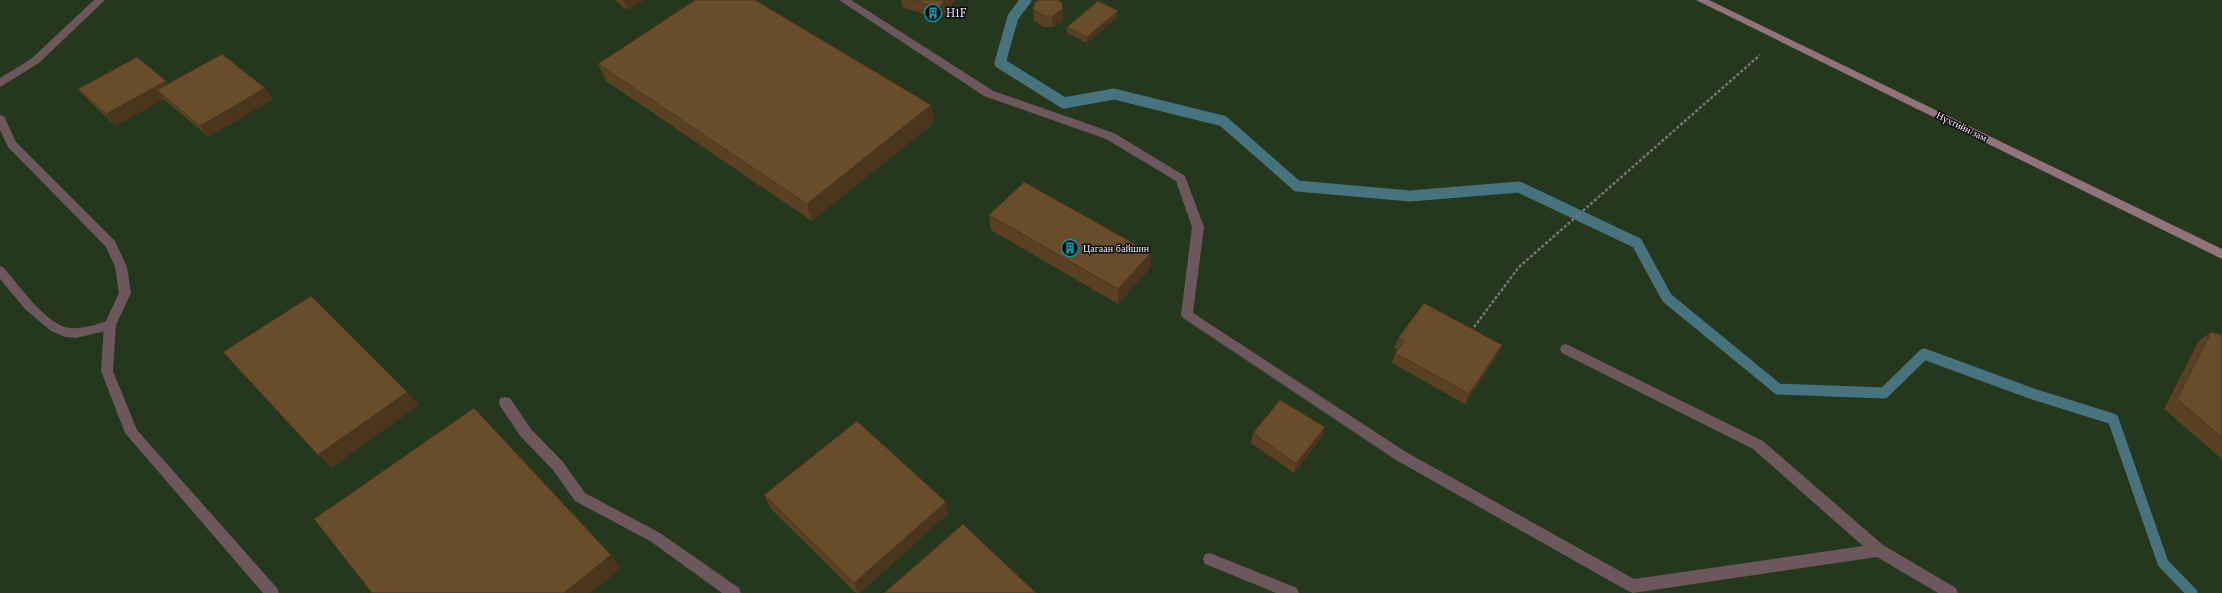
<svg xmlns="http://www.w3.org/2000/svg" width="2222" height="593" font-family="'Libre Baskerville',serif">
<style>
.green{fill:#25371c}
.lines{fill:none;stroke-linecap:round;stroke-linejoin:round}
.stream{stroke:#47737e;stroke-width:11}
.path{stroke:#77747c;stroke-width:2.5;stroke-dasharray:3 2;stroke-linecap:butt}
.lane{fill:#6c575c;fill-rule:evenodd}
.street{fill:#6c575c;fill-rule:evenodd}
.secondary{fill:#93737a;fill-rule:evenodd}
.wall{fill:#5a4124}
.shaded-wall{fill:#4a351d}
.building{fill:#694c2a;stroke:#4a351d}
.labels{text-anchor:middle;stroke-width:3;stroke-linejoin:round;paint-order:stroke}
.poi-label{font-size:10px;fill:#edebf1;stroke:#0f0d11;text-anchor:start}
.street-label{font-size:10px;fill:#edebf1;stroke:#0f0d11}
</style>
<rect width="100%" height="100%" fill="#27232c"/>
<rect class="green" x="0" y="0" width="2222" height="593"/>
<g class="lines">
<polyline class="stream" points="1026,0 1013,17 1000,63 1064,103 1114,94 1223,121 1297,186 1410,196 1519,187 1637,243 1667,298 1778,389 1884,393 1924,354 2033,394 2113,419 2163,563 2192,593"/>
<polyline class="path" points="1471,331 1519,267 1760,55"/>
<g class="lane">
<polygon points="839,0 851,0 992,90 993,93 992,96 984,96"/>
<path d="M0,266L4,268C19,285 47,326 70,328C84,329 98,324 110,320L114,321L116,325L114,329L76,338L65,337L51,331L25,309L0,279Z"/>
</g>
<g class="street">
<polygon points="94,0 105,0 39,63 0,87 0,78 31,59"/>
<polygon points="988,89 1114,133 1185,176 1204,227 1193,313 1406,452 1634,579 1863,546 1753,449 1562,353 1560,349 1562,345 1566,344 1763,441 1883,545 1956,588 1958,593 1938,593 1877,557 1633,593 1628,591 1396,460 1183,318 1181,315 1192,227 1176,181 1106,139 984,96 983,93"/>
<polygon points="0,115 4,116 16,142 115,241 127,267 131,293 116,325 113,371 137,430 277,588 279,593 263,593 125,433 101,371 104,325 119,293 115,267 106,247 8,147 0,130"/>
<polygon points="505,397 510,398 531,429 563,462 585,493 660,533 739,588 741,593 722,593 650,541 575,501 553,470 521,437 500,406 499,402 500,398"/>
<polygon points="1210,553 1297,588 1299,593 1276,593 1205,564 1203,559 1205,554"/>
</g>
<polygon class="secondary" points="1696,0 1709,0 2222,249 2222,259"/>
</g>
<g class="wall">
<polygon points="614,0 645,0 627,10"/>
<polygon points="901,0 956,0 939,19 902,7"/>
<polygon points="1035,2 1063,21 1053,27 1043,27 1034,20 1033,9"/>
<polygon points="1118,17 1087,43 1067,33 1067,27"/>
<polygon points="598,64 931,105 934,123 812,221 606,81"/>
<polygon points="166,81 168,84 273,99 209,137 167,102 164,99 116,126 88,100 78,89"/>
<polygon points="989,215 1151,267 1118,304 991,230"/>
<polygon points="2211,332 2222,335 2222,459 2164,409 2198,342"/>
<polygon points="1398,338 1502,345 1497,356 1465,404 1392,363 1395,353 1398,350 1394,348"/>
<polygon points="1325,427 1322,437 1294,473 1251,443 1253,433"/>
<polygon points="764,495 946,502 948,514 860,593 856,593 770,508"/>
</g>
<g class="shaded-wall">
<polygon points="623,0 645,0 627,10"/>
<polygon points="945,0 956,0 939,19 938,8"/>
<polygon points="1063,9 1063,21 1053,27 1052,16"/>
<polygon points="1118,11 1118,17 1087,43 1087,37"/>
<polygon points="166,81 175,93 157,90 164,99 116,126 106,114"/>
<polygon points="265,88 273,99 209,137 200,126"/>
<polygon points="931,105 934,123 812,221 807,204"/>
<polygon points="1151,253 1151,267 1118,304 1118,289"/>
<polygon points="1502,345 1497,356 1465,404 1469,394"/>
<polygon points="407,392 419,405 332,468 318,455"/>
<polygon points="1325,427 1322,437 1294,473 1296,464"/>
<polygon points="946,502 948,514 860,593 858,593 854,583"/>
<polygon points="611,555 621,569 591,593 564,593"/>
</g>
<g class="building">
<polygon points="695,0 755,0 931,105 807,204 598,64"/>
<polygon points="914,0 945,0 938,8"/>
<polygon points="1040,0 1058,0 1062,3 1063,9 1052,16 1043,16 1033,9 1035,2"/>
<polygon points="1098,1 1118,11 1087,37 1067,27"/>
<polygon points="222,54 265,88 200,126 157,90"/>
<polygon points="137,57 166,81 106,114 78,89"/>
<polygon points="1024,182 1151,253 1118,289 989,215"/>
<polygon points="311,296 407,392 318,455 223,352"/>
<polygon points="1424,303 1502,345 1469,394 1395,353 1404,341 1398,338"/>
<polygon points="2211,332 2222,335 2222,438 2177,399"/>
<polygon points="1280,400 1325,427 1296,464 1253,433"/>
<polygon points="474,408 611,555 564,593 372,593 314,519"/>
<polygon points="857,421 946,502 854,583 764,495"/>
<polygon points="963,524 1036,593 884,593"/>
</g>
<defs>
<g id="building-ring" transform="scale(0.9)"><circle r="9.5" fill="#0f0d11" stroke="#0f9aa8" stroke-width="1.5"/><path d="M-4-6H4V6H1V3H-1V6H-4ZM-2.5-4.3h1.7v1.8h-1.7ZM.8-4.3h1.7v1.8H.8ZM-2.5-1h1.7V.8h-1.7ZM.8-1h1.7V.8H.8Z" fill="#0f9aa8"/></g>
</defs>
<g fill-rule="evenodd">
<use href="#building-ring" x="933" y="13"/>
<use href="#building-ring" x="1070" y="248"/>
</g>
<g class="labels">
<g class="poi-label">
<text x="946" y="17">H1F</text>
<text x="1083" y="252">Цагаан байшин</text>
</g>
<g class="street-label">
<text transform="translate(1962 126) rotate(26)" y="4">Нүхтийн зам</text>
</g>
</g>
</svg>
